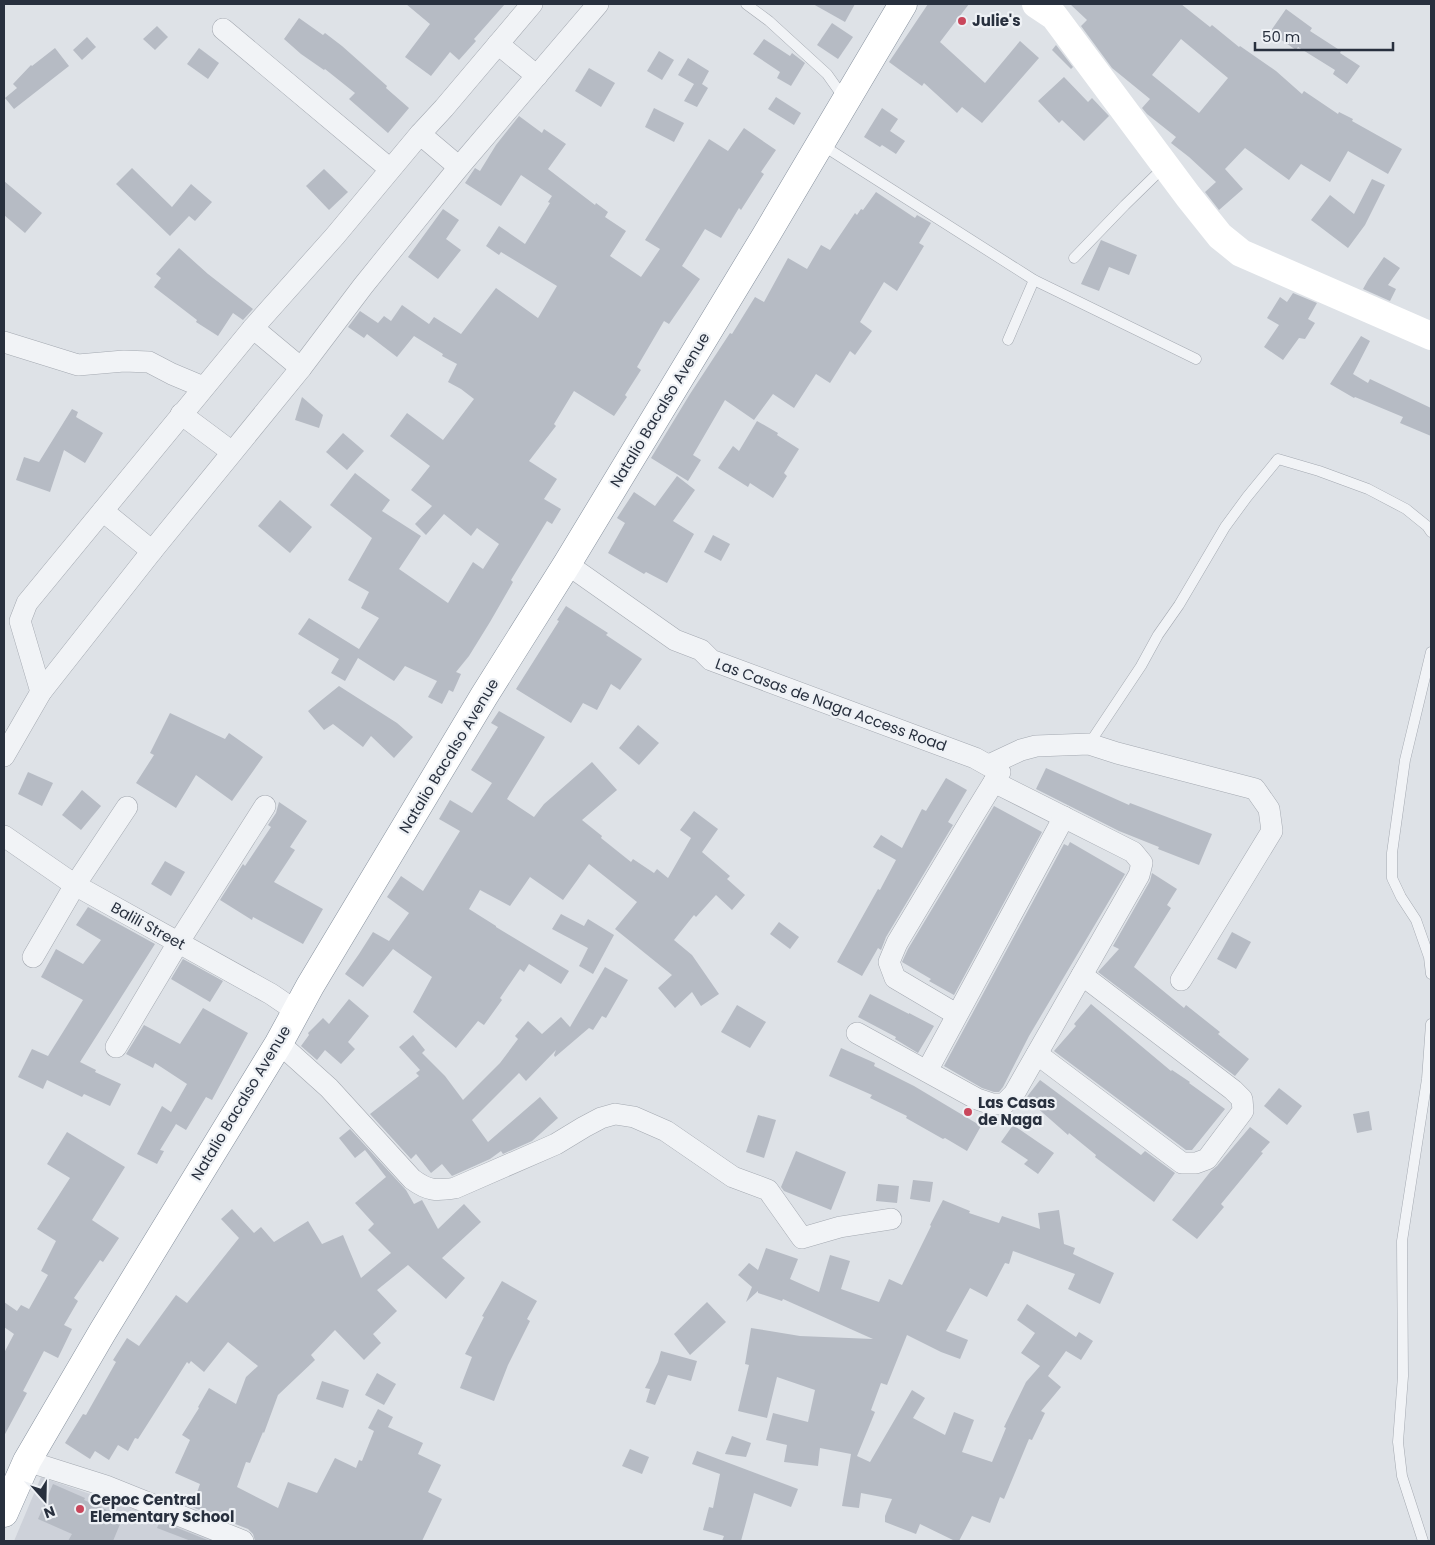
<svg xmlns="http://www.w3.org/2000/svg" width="1435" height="1545" font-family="Poppins,sans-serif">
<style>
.built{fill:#cdd1d9}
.building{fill:#b6bbc4;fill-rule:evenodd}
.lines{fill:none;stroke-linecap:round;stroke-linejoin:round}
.lane-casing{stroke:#a4a9b1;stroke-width:11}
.street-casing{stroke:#a4a9b1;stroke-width:22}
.highway-casing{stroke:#86909d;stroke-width:29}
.lane{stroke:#f1f3f6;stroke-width:10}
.street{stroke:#f1f3f6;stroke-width:21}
.secondary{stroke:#fff;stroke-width:28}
.highway{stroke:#fff;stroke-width:28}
.poi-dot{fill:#c9475c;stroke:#eef1f5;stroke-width:2}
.labels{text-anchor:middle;stroke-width:4.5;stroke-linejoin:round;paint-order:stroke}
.poi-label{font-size:15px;font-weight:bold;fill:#28303e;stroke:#eef1f5;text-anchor:start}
.street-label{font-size:15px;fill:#28303e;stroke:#eef1f5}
</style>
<rect width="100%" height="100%" fill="#dee2e7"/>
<polygon class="built" points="41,1477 226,1541 14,1541"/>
<g class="building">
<polygon points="406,4 505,4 474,39 476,41 459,60 450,52 431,76 405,57 430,24"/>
<polygon points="813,4 855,4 845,22"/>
<polygon points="928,4 969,4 940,42 985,83 1020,41 1039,58 982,123 962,107 957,113 924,83 922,86 889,62"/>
<path d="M1070,4H1181L1210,27L1212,25L1239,47L1240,46L1276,71L1302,94L1304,91L1338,114L1339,112L1353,119L1352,121L1402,149L1388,174L1348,151L1330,182L1301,164L1289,180L1245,148L1225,169L1243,189L1219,210L1205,192L1216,182L1189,157L1171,143L1176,137L1147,114L1142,108L1150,99L1112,68L1081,26L1087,20ZM1181,39L1228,78L1199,113L1152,75Z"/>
<polygon points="1286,9 1312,28 1310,31 1341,51 1340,53 1360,66 1347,84 1333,74 1335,70 1298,47 1296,50 1270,32"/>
<polygon points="299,18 323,35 325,33 342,46 387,86 386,88 409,108 388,133 349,99 355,93 325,69 324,70 301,54 284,39"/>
<polygon points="832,23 853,37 838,59 817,45"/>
<polygon points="157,26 168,37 155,50 143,39"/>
<polygon points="87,37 96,47 82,60 73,50"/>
<polygon points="764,39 790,56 792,53 805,63 791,86 777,78 780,72 753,54"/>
<polygon points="1056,45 1073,67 1071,69 1052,50"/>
<polygon points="55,48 69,66 14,109 5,98 17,88 13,84 31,65 32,66"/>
<polygon points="199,48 219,63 208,79 187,64"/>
<polygon points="659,51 674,60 662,80 647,71"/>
<polygon points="688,58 709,71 702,84 708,88 697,107 684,101 694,84 678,75"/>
<polygon points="589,68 615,83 601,107 575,91"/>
<polygon points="1064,77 1088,102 1092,98 1109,116 1084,141 1062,120 1059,123 1038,101"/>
<polygon points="776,97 801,113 794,125 768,109"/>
<polygon points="654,108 684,123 674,142 645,127"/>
<polygon points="882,108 898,119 890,131 905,141 896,154 882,145 880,147 864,137"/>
<polygon points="519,116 542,133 544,129 566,144 548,169 595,205 596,203 608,212 605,217 626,231 610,256 641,277 660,249 645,240 709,139 728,151 744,128 776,150 761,172 764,174 741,210 739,208 721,238 705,229 682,266 700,279 669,324 664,321 637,367 641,370 625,395 627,397 614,416 574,391 554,424 556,426 529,461 557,479 544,499 561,509 552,524 547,521 511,580 513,582 490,622 469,656 456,672 461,674 453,692 449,690 442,704 428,697 437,681 405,666 394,681 358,658 345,681 331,673 339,659 298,634 309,618 359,649 379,618 361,608 369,592 348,580 372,538 330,505 355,473 390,500 382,511 421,536 399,569 448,603 473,562 483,569 499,544 477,528 471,536 444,514 426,535 415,524 432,506 411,490 430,466 390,436 407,413 443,440 474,399 461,389 448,382 457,364 442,356 443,354 414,336 397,357 367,334 364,338 348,327 360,311 378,323 384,316 391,321 402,305 429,324 434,317 461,334 496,288 538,318 557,286 501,252 499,255 486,246 499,226 525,244 550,203 548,202 552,196 521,175 501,206 465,183 475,168 480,171 496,145"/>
<polygon points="132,168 172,207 191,184 212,202 195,221 189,216 170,236 116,184"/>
<polygon points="324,169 348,192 329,210 306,186"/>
<polygon points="1372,179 1385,185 1365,225 1348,248 1311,220 1330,195 1354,214"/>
<polygon points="4,181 42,213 25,233 4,215"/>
<polygon points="876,192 915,218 917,215 931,223 919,243 924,246 897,291 884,282 860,322 872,331 855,355 850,351 830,383 816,374 794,408 773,394 754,420 725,400 693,455 701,460 688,481 651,458 690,394 730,333 732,334 755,297 764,302 788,258 807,269 821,245 830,250 855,213 857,215 861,209 863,210"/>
<polygon points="443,209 459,220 446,239 461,250 438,279 408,257"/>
<polygon points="1101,240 1137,255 1129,275 1109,267 1099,291 1081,284"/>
<polygon points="179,248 208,274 253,309 243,320 233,313 218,336 196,322 197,320 154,287 161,278 156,274"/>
<polygon points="1384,257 1400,268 1388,285 1396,289 1390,301 1363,289 1368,280"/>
<polygon points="1293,293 1317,303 1308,319 1315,323 1305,339 1299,338 1283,360 1264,347 1279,325 1267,318 1280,297 1287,302"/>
<polygon points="1361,336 1370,341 1353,374 1368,383 1370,379 1431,408 1431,436 1400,423 1403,417 1355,397 1354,398 1330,384"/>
<polygon points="302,397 323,415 319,428 295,420"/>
<polygon points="72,409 78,412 76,417 103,433 85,463 64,450 50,492 16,480 24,457 39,462"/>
<polygon points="757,421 778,433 777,435 799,449 784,473 787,476 773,498 750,483 748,487 718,468 733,446 739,451"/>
<polygon points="343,433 364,451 347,470 326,452"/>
<polygon points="677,476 695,490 673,521 694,534 667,583 646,572 644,574 608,553 625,523 617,518 634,492 655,506"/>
<polygon points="280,500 312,527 290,553 258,526"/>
<polygon points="713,535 730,544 721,561 704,552"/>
<polygon points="566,606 608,633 606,635 642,659 620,690 611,684 597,710 583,703 571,723 516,689 559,621 557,620"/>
<polygon points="339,686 397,723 413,737 394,758 371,736 363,747 333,724 324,730 308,711"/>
<polygon points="499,711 545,737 507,799 534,817 544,804 592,762 617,790 582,820 602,836 601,838 631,862 633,859 654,873 657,869 668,878 691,838 680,830 694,811 718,829 702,852 730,876 727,879 745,895 732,910 716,895 696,917 694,915 674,940 692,955 719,994 701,1006 692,992 675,1008 658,988 672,975 615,929 637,902 589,864 563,900 530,877 510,906 480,890 469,909 496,926 496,927 569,971 561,984 529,964 524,972 520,969 500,998 502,1000 484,1025 478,1021 456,1048 413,1012 432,977 393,949 363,987 345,974 359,954 373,932 389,941 409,913 387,897 401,876 423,891 460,831 439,819 450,800 472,813 492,783 471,770 498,727 491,723"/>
<polygon points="170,713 225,739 229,733 263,757 232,801 196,775 176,808 136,783 154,755 150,753"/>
<polygon points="638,725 659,743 639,765 619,748"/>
<polygon points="1046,768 1129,805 1130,803 1212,834 1199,865 1158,849 1159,847 1119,831 1036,789"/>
<polygon points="28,772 53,783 42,806 18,794"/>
<polygon points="946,778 967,790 948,822 953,825 886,937 881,950 878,948 862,976 837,962 878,889 880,890 896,860 873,847 881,835 902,848 922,809 926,811"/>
<polygon points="82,790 101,806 81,830 62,815"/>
<polygon points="279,802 307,821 290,847 295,850 274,882 323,909 303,944 253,917 252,920 220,900 243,864 245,866 271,827 268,825 276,813"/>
<polygon points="994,806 1042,832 954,995 929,981 931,979 902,962 908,949"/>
<polygon points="1070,842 1125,874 1029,1036 1003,1087 999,1092 994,1092 982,1088 944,1066 1064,844 1068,846"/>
<polygon points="165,861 185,872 171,896 151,884"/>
<polygon points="1152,873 1177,889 1167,905 1171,908 1134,967 1184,1008 1186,1005 1220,1032 1218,1034 1249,1059 1235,1076 1098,972 1119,949 1113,946 1150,881"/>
<polygon points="88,907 155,944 80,1062 96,1070 95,1072 121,1084 110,1106 84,1094 82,1097 47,1080 43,1089 18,1077 32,1049 48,1056 83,1000 41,977 56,949 83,964 101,940 76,925"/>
<polygon points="561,914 584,926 588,919 614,935 593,974 579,966 588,948 552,929"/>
<polygon points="779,922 799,937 790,949 770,934"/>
<polygon points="1232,932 1251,942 1236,969 1217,959"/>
<polygon points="183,959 223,981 210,1002 171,979"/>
<polygon points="605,967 628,980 606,1018 602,1016 593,1030 589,1028 555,1057 554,1055 556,1050 526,1081 519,1073 472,1120 488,1142 540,1097 558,1118 532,1141 503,1154 501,1151 490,1159 452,1176 442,1164 431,1173 416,1154 411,1159 370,1114 419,1076 416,1073 420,1070 399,1047 413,1035 425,1050 422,1053 445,1076 463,1100 500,1063 518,1039 515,1036 528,1021 542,1034 561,1017 570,1027"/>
<polygon points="870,994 909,1014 909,1013 934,1026 918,1053 895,1039 896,1037 858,1017"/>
<polygon points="349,999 369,1016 348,1042 355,1049 341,1064 325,1050 317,1060 301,1046 309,1035 308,1033 323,1018 329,1024"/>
<polygon points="1091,1004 1171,1071 1172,1070 1190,1082 1189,1083 1225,1109 1192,1150 1186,1150 1054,1051 1076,1026 1074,1024"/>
<polygon points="737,1005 766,1022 750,1048 721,1032"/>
<polygon points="203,1008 248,1033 212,1100 206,1097 186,1130 176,1124 160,1150 164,1151 157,1164 137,1154 162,1106 171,1112 187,1084 155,1063 153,1068 126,1054 144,1025 180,1044"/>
<polygon points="841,1048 875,1063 874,1066 914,1086 981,1126 967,1151 945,1138 943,1139 906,1118 907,1116 870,1098 872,1095 829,1076"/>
<polygon points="1040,1080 1141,1155 1145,1151 1175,1173 1154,1202 1095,1157 1096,1155 1069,1133 1068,1135 1026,1098"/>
<polygon points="1279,1088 1302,1106 1287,1125 1264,1106"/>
<polygon points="1369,1111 1372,1130 1357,1133 1353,1114"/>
<polygon points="758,1115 776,1120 764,1158 746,1152"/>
<polygon points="1013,1125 1054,1153 1038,1174 1024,1164 1028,1160 1001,1142"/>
<polygon points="1250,1127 1270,1142 1261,1152 1263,1153 1221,1204 1224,1207 1197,1239 1172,1220 1211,1171 1217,1166"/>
<polygon points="350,1129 406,1190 414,1204 422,1200 438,1229 464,1204 481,1222 442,1258 465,1278 446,1299 408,1265 377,1290 397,1311 373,1334 381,1343 364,1360 335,1330 311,1355 315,1360 278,1395 264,1433 263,1432 250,1463 246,1462 237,1487 278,1508 288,1482 317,1493 335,1458 356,1468 359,1460 362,1461 374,1431 368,1428 378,1409 393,1417 388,1427 423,1443 418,1454 441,1465 428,1492 442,1499 422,1541 255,1541 253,1534 248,1529 192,1507 200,1484 175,1473 190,1440 182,1435 199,1408 198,1407 209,1388 236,1404 246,1377 258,1366 228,1342 204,1372 191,1361 189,1364 187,1362 138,1439 135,1438 128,1451 118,1445 109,1460 95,1451 90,1459 65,1443 83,1414 86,1415 116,1362 113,1360 127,1338 139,1346 176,1295 187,1303 239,1238 221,1219 232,1209 254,1233 261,1227 274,1242 308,1221 322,1244 343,1235 361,1278 391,1253 368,1230 374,1224 355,1203 386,1177 365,1150 355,1158 339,1138"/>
<polygon points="67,1132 125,1167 92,1220 119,1238 103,1262 100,1260 74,1298 78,1301 64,1325 72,1329 58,1358 44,1351 23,1391 27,1393 4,1436 4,1353 14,1334 4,1327 4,1302 17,1311 21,1305 29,1309 48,1275 41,1271 56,1241 37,1229 70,1178 47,1164"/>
<polygon points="796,1151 846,1172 831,1210 784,1191 781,1187"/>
<polygon points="913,1180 933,1182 930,1202 910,1199"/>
<polygon points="878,1184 899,1186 897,1203 876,1201"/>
<polygon points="943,1200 970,1211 969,1213 999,1223 1002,1216 1040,1229 1038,1213 1059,1210 1064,1244 1075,1248 1073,1254 1114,1273 1100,1304 1068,1289 1075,1274 1013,1251 1009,1264 1005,1263 987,1297 970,1288 946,1331 968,1340 960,1359 941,1352 907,1335 887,1385 881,1383 871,1410 875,1412 857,1456 870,1462 912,1390 925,1398 913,1418 945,1435 954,1412 974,1420 962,1452 992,1462 1006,1428 1004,1427 1026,1382 1040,1366 1021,1353 1035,1333 1017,1320 1027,1304 1076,1337 1079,1332 1093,1341 1081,1360 1066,1351 1048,1376 1061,1387 1041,1411 1045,1413 1032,1440 1029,1439 1004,1499 1000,1497 990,1523 972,1516 959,1541 955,1541 920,1524 916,1534 885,1522 885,1516 892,1499 861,1493 859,1508 842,1506 851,1454 820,1448 818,1466 784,1462 787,1445 766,1440 773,1413 808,1422 815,1390 777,1377 767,1418 738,1411 749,1365 745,1364 751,1328 800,1336 873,1339 783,1299 782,1301 758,1293 758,1291 746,1302 752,1287 738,1275 749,1263 758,1270 766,1248 798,1259 790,1279 819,1292 830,1255 850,1261 841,1289 879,1302 889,1279 902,1285 931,1226 930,1225"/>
<polygon points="502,1281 537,1301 527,1319 530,1321 508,1365 494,1401 460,1388 472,1357 465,1354 484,1317 482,1316"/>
<polygon points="707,1302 726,1322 690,1355 674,1334"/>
<polygon points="661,1351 697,1361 691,1381 668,1375 655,1405 646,1402 650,1389 645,1388 658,1362"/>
<polygon points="377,1373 396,1384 384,1405 365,1395"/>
<polygon points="322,1381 349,1390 343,1408 316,1399"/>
<polygon points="732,1436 751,1443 746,1457 725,1454"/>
<polygon points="630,1449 649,1457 642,1474 622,1466"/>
<polygon points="697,1451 798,1489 791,1507 754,1493 741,1541 722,1541 724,1536 703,1530 709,1507 713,1508 720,1474 692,1464"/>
<polygon points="53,1484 85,1498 84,1500 123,1517 113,1541 68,1541 72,1534 38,1519"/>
<polygon points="160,1521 210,1541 191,1541 157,1528"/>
</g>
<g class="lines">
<g class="lane-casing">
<g id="lane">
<polyline points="746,4 769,21 827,74 844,98"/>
<polyline points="822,145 1034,280 1196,359"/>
<polyline points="1074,258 1125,205 1165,166"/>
<polyline points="1008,340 1034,280"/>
<polyline points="1431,652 1405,760 1392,853 1392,878 1401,897 1416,920 1429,957 1431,974"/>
<polyline points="1089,744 1141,666 1158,635 1179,605 1225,527 1247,497 1278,459 1319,471 1368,489 1406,509 1427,526 1431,532"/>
<polyline points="1423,1541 1402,1476 1398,1442 1403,1376 1402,1241 1427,1079 1431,1024"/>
</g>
</g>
<g class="street-casing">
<g id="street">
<polyline points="223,29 390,169"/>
<polyline points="498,44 537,76"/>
<polyline points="420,134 444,108 532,4"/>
<polyline points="4,342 78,365 124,361 149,362 172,374 203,387"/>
<polyline points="301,368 253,328 335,236 420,134 459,167"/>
<polyline points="181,414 232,452"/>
<polyline points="103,511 152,551"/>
<polyline points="567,564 675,640 701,650 711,660 975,758 1000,772 973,816 897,943 889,962 895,978 956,1014"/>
<polyline points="41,692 20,621 27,603 253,328"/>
<polyline points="4,756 41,692 152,551 301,368 363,286 459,167 598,4"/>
<polyline points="989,765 1021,750 1036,746 1089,744 1117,753 1255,789 1269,809 1272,831 1181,980"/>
<polyline points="4,836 75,885 271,994 296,1011"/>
<polyline points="33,957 75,885 127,807"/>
<polyline points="857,1033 977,1099 992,1104 1004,1104 1014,1094 1139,875 1142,863 1133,852 994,782"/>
<path d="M279,1043L329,1088L412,1179C428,1191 436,1191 455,1188L556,1144L584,1127L601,1118L615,1114L634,1117L666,1131L733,1177L768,1190L802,1238L840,1227L891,1219"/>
<polyline points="116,1047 178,943 265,806"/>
<polyline points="1037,1054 1182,1163 1196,1163 1207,1159 1243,1111 1242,1099 1233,1090 1082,975"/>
<polyline points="927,1071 1064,817"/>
<polyline points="27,1461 106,1486 243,1541"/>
</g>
</g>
<g class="highway-casing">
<polyline id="highway" points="4,1513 27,1461 103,1331 279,1043 310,986 484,696 567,564 765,237 903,4"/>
</g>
<use href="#lane" class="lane"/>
<use href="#street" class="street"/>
<polyline class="secondary" points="1036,4 1054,16 1188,196 1220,236 1241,253 1431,336"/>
<use href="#highway" class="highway"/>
</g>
<g class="poi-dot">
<circle cx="962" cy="21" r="5"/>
<circle cx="968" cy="1112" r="5"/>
<circle cx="80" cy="1509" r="5"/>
</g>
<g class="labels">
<g class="poi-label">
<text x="972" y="26">Julie's</text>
<text x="978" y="1108">Las Casas<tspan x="978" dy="17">de Naga</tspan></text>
<text x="90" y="1505">Cepoc Central<tspan x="90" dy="17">Elementary School</tspan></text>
</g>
<g class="street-label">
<text transform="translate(660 410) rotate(-59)" y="5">Natalio Bacalso Avenue</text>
<text transform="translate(831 705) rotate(20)" y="5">Las Casas de Naga Access Road</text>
<text transform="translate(449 756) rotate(-59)" y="5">Natalio Bacalso Avenue</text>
<text transform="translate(148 926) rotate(29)" y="5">Balili Street</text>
<text transform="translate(241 1103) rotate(-59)" y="5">Natalio Bacalso Avenue</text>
</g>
</g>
<rect width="1435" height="1545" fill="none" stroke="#28303e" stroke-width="10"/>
<g transform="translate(45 1500) rotate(160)" stroke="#eef1f5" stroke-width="4" paint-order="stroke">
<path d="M0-4L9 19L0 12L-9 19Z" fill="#28303e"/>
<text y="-8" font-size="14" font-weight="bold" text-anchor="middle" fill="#28303e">N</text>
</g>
<path d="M1255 42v8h138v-8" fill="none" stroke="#28303e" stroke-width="2.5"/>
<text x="1262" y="42" font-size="15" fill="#28303e" stroke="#eef1f5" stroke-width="4" paint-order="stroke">50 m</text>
</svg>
